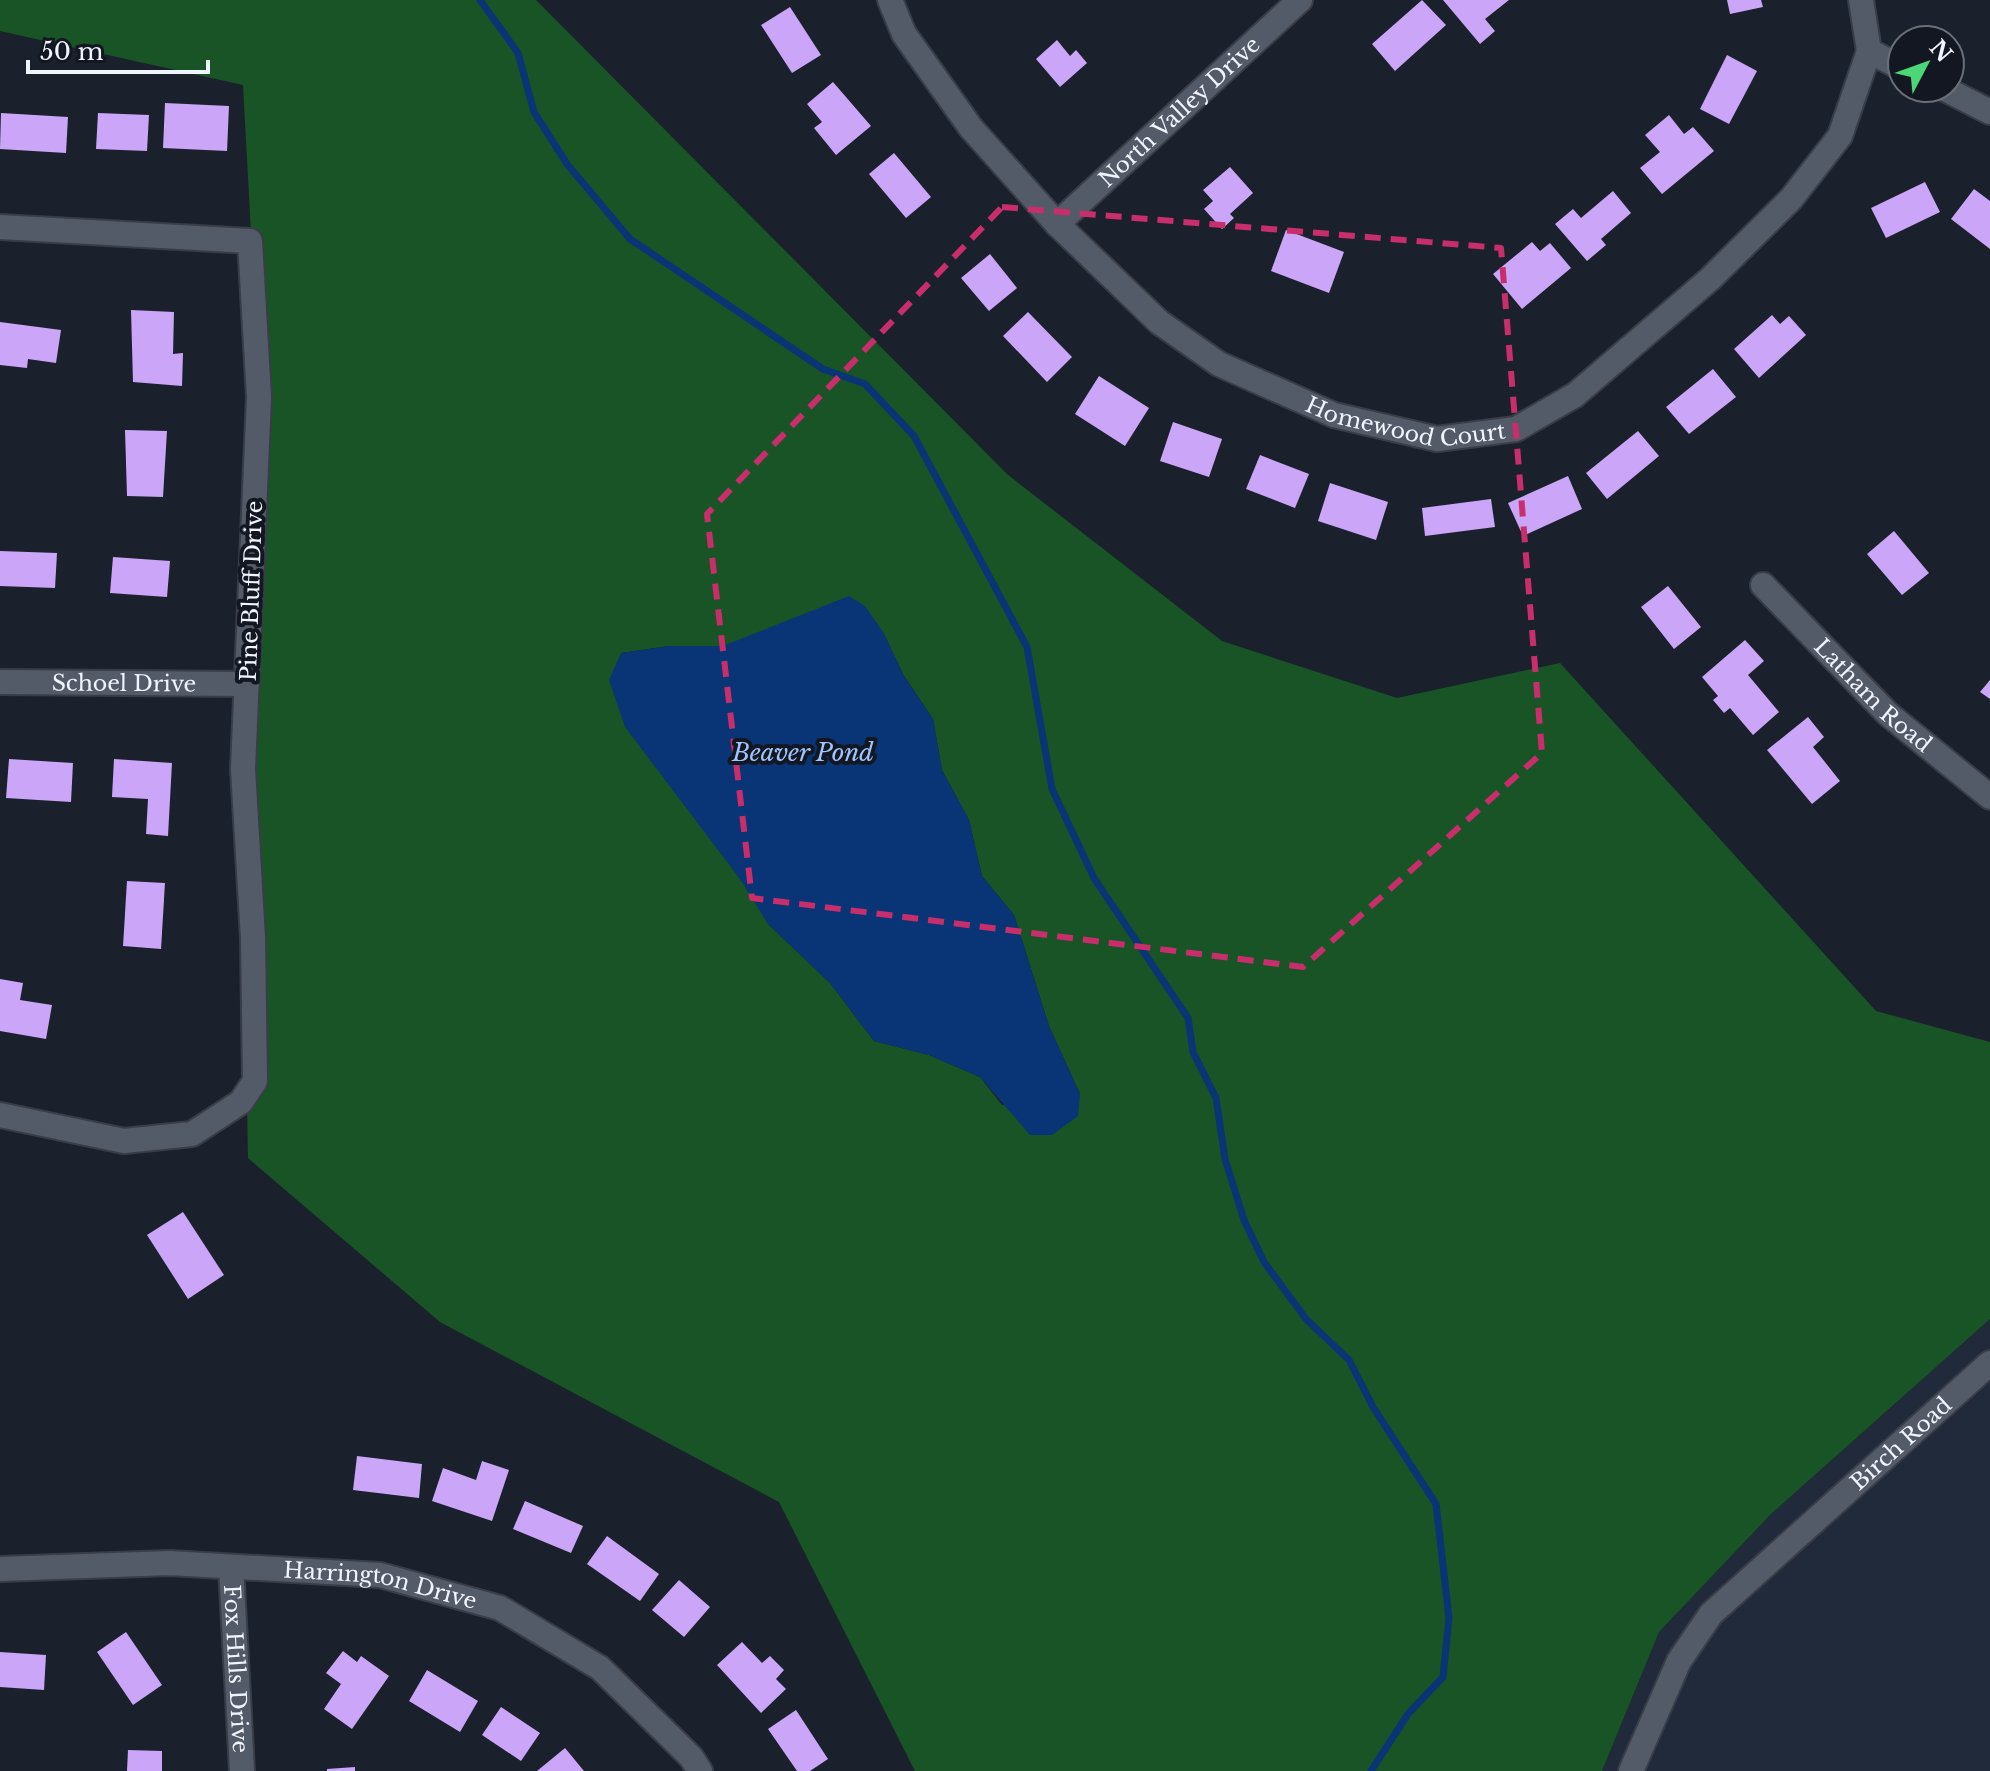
<svg xmlns="http://www.w3.org/2000/svg" width="1990" height="1771" font-family="'Libre Baskerville',serif">
<style>
.built{fill:#212a3b}
.forest{fill:#195426;fill-rule:evenodd}
.water{fill:#093475}
.lines{fill:none;stroke-linecap:round;stroke-linejoin:round}
.stream{stroke:#093475;stroke-width:7}
.building{fill:#cba5f7}
.minor-casing{stroke:#393d47;stroke-width:28}
.minor{stroke:#545b68;stroke-width:24}
.marked{fill:none;stroke:#c72e6b;stroke-width:6;stroke-dasharray:16 10;stroke-linejoin:round}
.labels{text-anchor:middle;stroke-width:8;stroke-linejoin:round;paint-order:stroke}
.street-label{font-size:22px;fill:#f0f4fc;stroke:#121722}
.water-label{font-size:24px;font-style:italic;fill:#a0c4fd;stroke:#121722}
</style>
<rect width="100%" height="100%" fill="#1b212c"/>
<polygon class="built" points="1990,1319 1990,1771 1602,1771 1659,1632 1771,1514"/>
<path class="forest" d="M0,0H536L1008,475L1222,641L1397,698L1560,663L1876,1011L1990,1042V1319L1771,1514L1659,1632L1602,1771H915L779,1502L440,1322L248,1158L240,701L254,288L243,85L0,31ZM809,615L883,632L904,676L933,719L942,770L969,820L982,876L1014,915L1049,1026L1080,1094L1002,1105L980,1077L929,1055L874,1041L830,983L768,924L621,653L669,646H723Z"/>
<polygon class="water" points="849,596 865,606 883,632 904,676 933,719 942,770 969,820 982,876 1014,915 1049,1026 1080,1094 1078,1116 1052,1135 1030,1135 980,1077 929,1055 874,1041 830,983 768,924 740,879 625,727 609,680 621,653 669,646 723,646"/>
<g class="lines">
<polyline class="stream" points="480,0 518,53 534,112 567,164 630,239 823,369 865,384 914,436 1027,647 1052,789 1094,878 1188,1018 1193,1052 1216,1098 1225,1159 1244,1220 1264,1262 1306,1319 1349,1360 1373,1407 1436,1504 1449,1618 1443,1677 1408,1714 1371,1771"/>
</g>
<g class="building">
<polygon points="1422,0 1446,25 1395,71 1372,44"/>
<polygon points="1443,0 1509,0 1485,19 1495,31 1480,44"/>
<polygon points="1727,0 1761,0 1763,7 1730,14"/>
<polygon points="790,7 821,55 792,73 761,25"/>
<polygon points="1057,40 1070,56 1076,50 1087,63 1060,87 1036,59"/>
<polygon points="1727,55 1757,71 1729,124 1700,109"/>
<polygon points="833,82 871,126 836,155 814,128 822,122 807,104"/>
<polygon points="165,103 229,106 227,151 163,148"/>
<polygon points="1,113 68,117 66,153 0,149"/>
<polygon points="98,113 149,115 147,151 96,149"/>
<polygon points="1669,115 1684,134 1693,127 1714,151 1662,194 1640,168 1660,152 1645,135"/>
<polygon points="894,153 931,197 906,218 869,174"/>
<polygon points="1230,167 1253,193 1230,214 1234,218 1222,229 1204,209 1213,201 1203,190"/>
<polygon points="1925,182 1940,212 1886,238 1871,208"/>
<polygon points="1974,189 1990,201 1990,249 1951,219"/>
<polygon points="1613,191 1631,213 1601,239 1606,245 1587,261 1555,224 1573,209 1581,218"/>
<polygon points="1286,230 1344,252 1329,293 1271,271"/>
<polygon points="1532,242 1540,251 1550,243 1571,268 1522,309 1493,274"/>
<polygon points="990,254 1017,288 989,311 961,278"/>
<polygon points="131,310 174,312 173,354 183,353 182,386 133,382"/>
<polygon points="1028,312 1072,357 1047,382 1003,336"/>
<polygon points="1772,315 1780,324 1789,316 1806,335 1759,378 1734,349"/>
<polygon points="0,322 61,330 56,363 28,359 27,368 0,365"/>
<polygon points="1713,369 1736,397 1689,434 1666,407"/>
<polygon points="1099,376 1149,408 1125,446 1075,414"/>
<polygon points="1173,422 1222,439 1209,477 1160,461"/>
<polygon points="125,430 167,431 163,497 127,496"/>
<polygon points="1638,431 1659,456 1607,499 1586,473"/>
<polygon points="1260,455 1309,474 1295,508 1246,489"/>
<polygon points="1568,476 1582,509 1523,536 1508,503"/>
<polygon points="1330,483 1388,502 1376,540 1318,521"/>
<polygon points="1491,499 1495,527 1425,536 1422,508"/>
<polygon points="1894,531 1929,573 1902,595 1867,554"/>
<polygon points="0,551 57,553 55,588 0,586"/>
<polygon points="113,557 170,561 167,597 110,593"/>
<polygon points="1668,586 1701,627 1674,649 1641,607"/>
<polygon points="1745,640 1764,661 1748,675 1779,712 1753,735 1730,708 1724,713 1713,700 1718,696 1702,677"/>
<polygon points="1990,680 1990,699 1980,692"/>
<polygon points="1808,717 1824,737 1813,747 1840,781 1812,804 1767,750"/>
<polygon points="9,759 73,763 71,802 6,798"/>
<polygon points="114,759 172,763 168,836 146,834 148,799 112,797"/>
<polygon points="127,881 165,883 161,949 123,946"/>
<polygon points="0,979 23,983 20,1000 52,1005 46,1039 0,1031"/>
<polygon points="183,1212 224,1275 188,1299 147,1235"/>
<polygon points="357,1456 422,1464 419,1498 353,1490"/>
<polygon points="482,1461 509,1470 492,1521 432,1501 443,1468 476,1480"/>
<polygon points="525,1501 583,1526 571,1553 513,1529"/>
<polygon points="607,1536 659,1574 640,1601 587,1564"/>
<polygon points="679,1580 710,1607 684,1637 652,1610"/>
<polygon points="126,1632 162,1685 133,1705 97,1652"/>
<polygon points="742,1642 762,1663 770,1656 784,1670 776,1679 786,1689 761,1713 717,1665"/>
<polygon points="343,1651 357,1662 361,1656 389,1676 352,1729 324,1709 341,1684 326,1673"/>
<polygon points="0,1652 46,1655 44,1690 0,1687"/>
<polygon points="427,1670 478,1701 460,1732 409,1701"/>
<polygon points="501,1707 540,1733 521,1761 482,1735"/>
<polygon points="796,1710 828,1759 810,1771 797,1771 768,1729"/>
<polygon points="565,1748 584,1771 537,1771"/>
<polygon points="128,1750 162,1751 162,1771 127,1771"/>
<polygon points="355,1767 355,1771 327,1771 327,1769"/>
</g>
<g class="lines">
<g class="minor-casing">
<g id="minor">
<path id="s1" d="M890,0L904,34L971,128L1057,224L1159,322L1219,364L1334,415L1437,439L1516,429L1575,395L1710,279L1791,199L1840,136L1869,51L1861,0"/>
<polyline points="1869,51 1902,68"/>
<polyline points="1943,88 1990,112"/>
<path id="s2" d="M1057,224L1300,0"/>
<polyline points="0,227 250,241 259,397 243,769 253,938 255,1081 241,1102 192,1134 124,1141 0,1115"/>
<path id="s3" d="M1763,585L1888,714L1990,797"/>
<path id="s4" d="M0,682L247,684"/>
<path id="s5" d="M231,1567L242,1771"/>
<path id="s6" d="M0,1569L170,1563L380,1575L500,1608L600,1668L691,1757L700,1771"/>
<path id="s7" d="M1631,1771L1679,1661L1711,1614L1990,1363"/>
</g>
</g>
<use href="#minor" class="minor"/>
</g>
<path class="marked" d="M1002,207L1501,248L1542,753L1303,967L752,898L707,514Z"/>
<g class="labels">
<g class="street-label">
<text dy="8" stroke="none"><textPath href="#s2" startOffset="166">North Valley Drive</textPath></text>
<text dy="8" stroke="none"><textPath href="#s1" startOffset="694">Homewood Court</textPath></text>
<text transform="translate(251 591) rotate(-88)" y="8">Pine Bluff Drive</text>
<text dy="8" stroke="none"><textPath href="#s4" startOffset="124">Schoel Drive</textPath></text>
<text dy="8" stroke="none"><textPath href="#s3" startOffset="156">Latham Road</textPath></text>
<text dy="8" stroke="none"><textPath href="#s7" startOffset="432">Birch Road</textPath></text>
<text dy="8" stroke="none"><textPath href="#s6" startOffset="382">Harrington Drive</textPath></text>
<text dy="8" stroke="none"><textPath href="#s5" startOffset="102">Fox Hills Drive</textPath></text>
</g>
<g class="water-label">
<text x="803" y="761">Beaver Pond</text>
</g>
</g>
<g transform="translate(1926 64) rotate(49)"><circle r="38" fill="#121722" stroke="#6b6f79" stroke-width="2"/>
<path d="M0-6L14 30L0 20L-14 30Z" fill="#4bd677"/>
<text y="-12" font-size="22" font-weight="bold" text-anchor="middle" fill="#f0f4fc">N</text>
</g>
<path d="M28 60v12h180v-12" fill="none" stroke="#f0f4fc" stroke-width="4"/>
<text x="40" y="60" font-size="24" fill="#f0f4fc" stroke="#121722" stroke-width="6" paint-order="stroke">50 m</text>
</svg>
